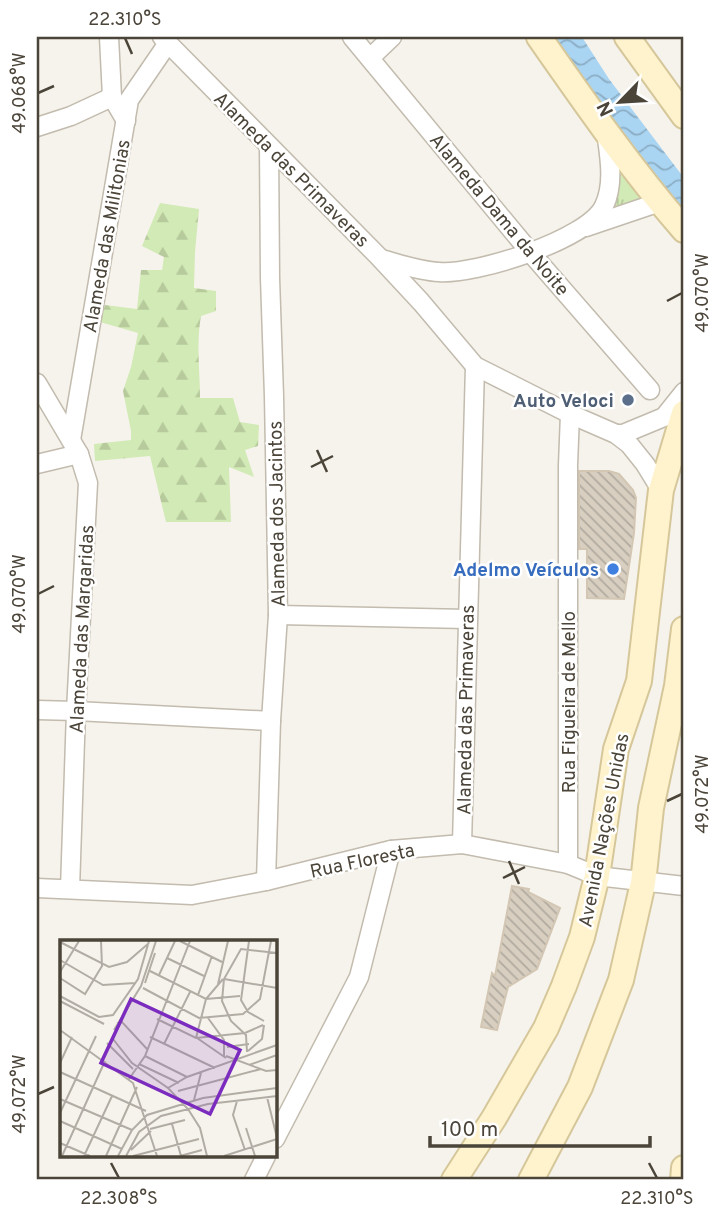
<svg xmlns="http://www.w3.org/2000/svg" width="721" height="1217" font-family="Overpass,sans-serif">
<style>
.forest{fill:url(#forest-firs)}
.park{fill:url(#park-tufts)}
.water{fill:url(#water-waves)}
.building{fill:url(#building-back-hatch);stroke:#d3c7b4;stroke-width:2}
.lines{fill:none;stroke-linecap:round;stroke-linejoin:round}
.street-casing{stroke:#c2bbae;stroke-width:21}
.secondary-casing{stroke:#d6c79b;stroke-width:28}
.street{stroke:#fff;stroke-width:18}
.secondary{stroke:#fff3cd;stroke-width:24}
.ticks{fill:none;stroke:#4b4439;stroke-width:2.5}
.service-dot{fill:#5c6f8a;stroke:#fff;stroke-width:2.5}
.shop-dot{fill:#3f7fe0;stroke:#fff;stroke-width:2.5}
.labels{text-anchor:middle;stroke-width:5;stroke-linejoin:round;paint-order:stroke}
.street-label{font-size:19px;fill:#4b4439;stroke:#fff}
.service-label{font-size:19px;font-weight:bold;fill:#4e5e75;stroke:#fff;text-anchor:end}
.shop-label{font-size:19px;font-weight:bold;fill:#366cbe;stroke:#fff;text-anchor:end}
.inset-road{fill:none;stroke:#b2ada4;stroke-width:2}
.view{fill:#7b2cbf;fill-opacity:0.15;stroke:#7b2cbf;stroke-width:3.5}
.inset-edge{fill:none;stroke:#4b4439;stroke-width:3.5}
.neatline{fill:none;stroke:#4b4439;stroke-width:2.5}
.ticks-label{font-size:18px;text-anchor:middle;fill:#4b4439}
</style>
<defs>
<pattern id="forest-firs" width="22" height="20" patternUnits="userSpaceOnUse" patternTransform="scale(1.75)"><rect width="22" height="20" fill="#d2eab5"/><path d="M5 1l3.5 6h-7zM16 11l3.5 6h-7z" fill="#b6ca9c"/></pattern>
<pattern id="park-tufts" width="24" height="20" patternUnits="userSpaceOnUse" patternTransform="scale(1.75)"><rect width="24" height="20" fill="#d2eab5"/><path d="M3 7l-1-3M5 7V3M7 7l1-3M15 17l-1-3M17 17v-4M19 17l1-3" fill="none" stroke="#b6ca9c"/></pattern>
<pattern id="water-waves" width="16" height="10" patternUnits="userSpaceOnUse" patternTransform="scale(1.75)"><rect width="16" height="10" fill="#a9d4f2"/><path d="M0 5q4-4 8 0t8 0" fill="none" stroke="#8caec5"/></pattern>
<pattern id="building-back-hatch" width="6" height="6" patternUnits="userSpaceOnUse" patternTransform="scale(1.75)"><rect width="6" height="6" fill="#d8cfc1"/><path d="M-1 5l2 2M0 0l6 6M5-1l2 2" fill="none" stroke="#b1aa9e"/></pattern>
</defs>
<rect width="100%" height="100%" fill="#f6f3ec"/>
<path class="forest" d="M160,203L199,209L195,252L194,288L216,291V311L201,316C196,344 200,371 200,398H233L240,422L259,425L258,446L245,450L254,477L229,467L231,522H166L150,456L95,461L94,444L131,440V431L123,391L131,367L138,333L100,322L105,305L137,309L141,270H162L164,257L142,246Z"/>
<polygon class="park" points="614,159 648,202 610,212"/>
<polygon class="water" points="546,37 582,37 609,79 684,178 684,228"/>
<g class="building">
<polygon points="579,471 609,471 619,474 633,490 636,498 634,533 624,599 587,598 587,549 579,549"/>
<polygon points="512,886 529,889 528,892 560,908 537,969 508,987 497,1030 481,1027 492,973 495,976"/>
</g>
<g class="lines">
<g class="street-casing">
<g id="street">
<polyline points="109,37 112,97"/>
<polyline points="162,37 381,259 421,302 475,366 570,414 616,434 629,444 645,464 661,490"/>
<polyline points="352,37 530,252 650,390"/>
<polyline points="370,58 392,37"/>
<polyline points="37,127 71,116 112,97 126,121"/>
<polyline points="586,227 660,202"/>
<path d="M381,259C400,264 419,271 439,272C475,275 588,240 604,206C615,183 609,155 606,131"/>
<polyline points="37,383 79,454 88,483 76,711 70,889"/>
<polyline points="616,434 623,434 664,417 684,392"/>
<polyline points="71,440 129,100 168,43"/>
<polyline points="37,464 79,454"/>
<polyline points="278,615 467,619"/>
<polyline points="37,710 76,711 271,721"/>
<polyline points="462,844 475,366"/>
<polyline points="568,864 568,465 570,414"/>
<polyline points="266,881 271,721 278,615 274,396 270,278 269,146"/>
<polyline points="37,888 192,895 266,881 391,850 462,844 568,864 597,876 684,886"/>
<polyline points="275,1139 359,977 391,850"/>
<polyline points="254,1180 266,1156"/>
</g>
</g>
<g class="secondary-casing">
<g id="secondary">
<path d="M539,37C585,103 631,169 684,230"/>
<polyline points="627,37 684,116"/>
<polyline points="454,1180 494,1118 546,1028 564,986 582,937 597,876 616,749 639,681 661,490 684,413"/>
<polyline points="531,1180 580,1087 621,980 643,883 651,808 677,686 684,629"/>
<polyline points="683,1180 684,1168"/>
</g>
</g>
<use href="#street" class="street"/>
<use href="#secondary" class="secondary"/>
</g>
<path class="ticks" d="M125,38L132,54M38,93L54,86M667,301L682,293M317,450L327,472M311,467L333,456M38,594L54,586M667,801L682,794M509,861L519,884M503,878L525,867M38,1094L54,1087M111,1163L119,1178M649,1163L657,1178"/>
<circle class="service-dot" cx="628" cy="400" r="7"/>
<circle class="shop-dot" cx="613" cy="569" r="7"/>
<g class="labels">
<g class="street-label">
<text transform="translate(292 169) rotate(45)" y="7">Alameda das Primaveras</text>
<text transform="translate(500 214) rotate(50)" y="7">Alameda Dama da Noite</text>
<text transform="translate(106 236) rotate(-80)" y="7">Alameda das Militonias</text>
<text transform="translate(276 514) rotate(-91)" y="7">Alameda dos Jacintos</text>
<text transform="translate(81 629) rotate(-87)" y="7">Alameda das Margaridas</text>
<text transform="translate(568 702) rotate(-90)" y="7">Rua Figueira de Mello</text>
<text transform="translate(465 710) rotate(-89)" y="7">Alameda das Primaveras</text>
<text transform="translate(603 830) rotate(-79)" y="7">Avenida Nações Unidas</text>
<text transform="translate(362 860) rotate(-12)" y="7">Rua Floresta</text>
</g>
<g class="service-label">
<text x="614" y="407">Auto Veloci</text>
</g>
<g class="shop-label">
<text x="599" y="576">Adelmo Veículos</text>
</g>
</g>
<g transform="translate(60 940)">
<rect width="217" height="217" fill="#f6f3ec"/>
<path class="inset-road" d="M120,1L162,22M189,1L181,60L188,72L204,81M0,2L49,27L67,22L89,3M107,18L144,36M0,20L43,45L75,43M90,31L146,59L180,56M0,32L19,1M99,35L115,1M0,38L25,54L42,26L41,1M164,39L217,48M85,43L95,13M158,44L168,1M83,48L139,78L183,74L200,59L211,1M138,55L152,16M0,56L39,77L53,75L78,39L89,1M0,61L44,84M148,78L164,100V116M97,79L136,98L185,93L203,85M57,83L62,82L87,109M0,90L73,143L97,216M54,90L81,46L96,1M90,97L155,128M136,98L146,59L163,39M137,98L166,118M53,99L72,123L108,148L128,169L140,188L147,216M47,103L73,129M104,104L130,52M167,107L189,104M188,111L202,99L204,85M187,112L186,95L171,81L162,61L164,39L181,9L217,13M85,116L127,137M166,116L206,131L217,130M0,123L12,97M79,124L119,143M189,125L217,115M0,132L86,171M69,139L85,116L130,1M108,148L127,137L217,105M118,151L201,129M207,157L217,198M0,159L72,190M134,160L141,133M177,161L173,175L185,210M0,173L36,96M0,181L62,209M112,184L121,216M186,188L195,216M90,189L125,180M0,203L30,216M71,210L91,191M2,216L45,121M24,216L52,156M46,216L77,147M58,216L72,190L87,175L143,158L217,148M66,216L79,192L101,176L148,164L217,156M73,216L139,199M120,216L142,210M164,216L217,199"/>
<path class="view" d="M71,59L180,110L150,174L41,123Z"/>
<rect width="217" height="217" class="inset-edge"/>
</g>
<rect width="721" height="1217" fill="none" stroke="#ffffff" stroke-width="77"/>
<g transform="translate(620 102) rotate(245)" stroke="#ffffff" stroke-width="5" paint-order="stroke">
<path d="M0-5L12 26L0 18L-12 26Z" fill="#4b4439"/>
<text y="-10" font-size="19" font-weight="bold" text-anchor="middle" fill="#4b4439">N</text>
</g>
<path d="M430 1136v10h220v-10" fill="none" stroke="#4b4439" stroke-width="3.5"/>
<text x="441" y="1136" font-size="21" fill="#4b4439" stroke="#ffffff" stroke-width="5" paint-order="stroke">100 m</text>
<rect x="38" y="38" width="644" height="1140" class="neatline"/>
<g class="ticks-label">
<text x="125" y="25">22.310°S</text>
<text transform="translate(19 93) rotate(-90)" y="6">49.068°W</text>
<text transform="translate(702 293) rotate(-90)" y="6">49.070°W</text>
<text transform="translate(19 594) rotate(-90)" y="6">49.070°W</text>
<text transform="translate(702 794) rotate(-90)" y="6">49.072°W</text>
<text transform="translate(19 1094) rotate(-90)" y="6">49.072°W</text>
<text x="119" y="1204">22.308°S</text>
<text x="657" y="1204">22.310°S</text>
</g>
</svg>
